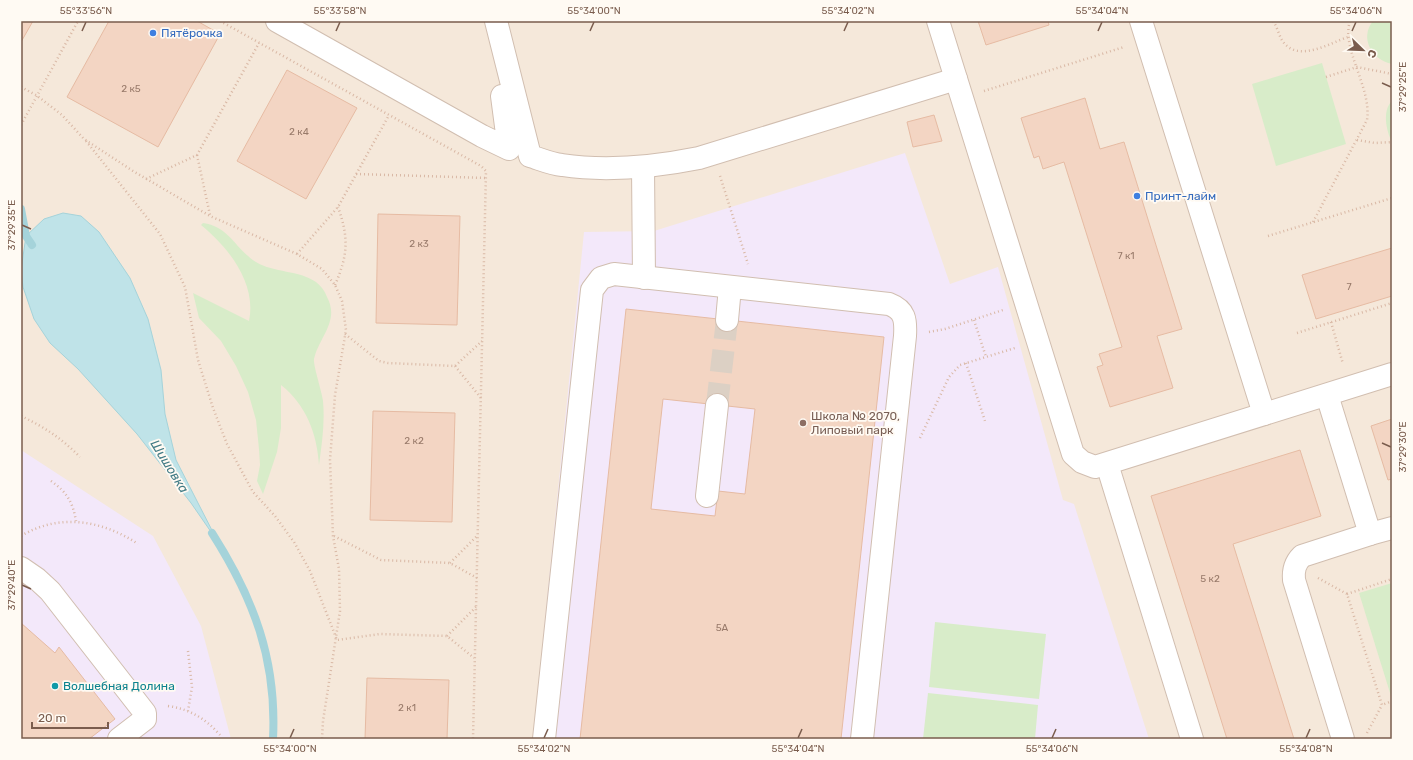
<svg xmlns="http://www.w3.org/2000/svg" width="1413" height="760" font-family="Rubik,sans-serif">
<style>
.residential{fill:#f5e8da}
.education{fill:#f3e8fa}
.green{fill:#d8ecc9}
.water{fill:#bfe3e8;stroke:#a5d3da}
.lines{fill:none;stroke-linecap:round;stroke-linejoin:round}
.stream{stroke:#a5d3da;stroke-width:8}
.building{fill:#f3d5c3;stroke:#e6bba3;fill-rule:evenodd}
.minor-tunnel{stroke:#dcd0c4;stroke-width:22;stroke-dasharray:22 11;stroke-linecap:butt}
.minor-casing{stroke:#d1beb0;stroke-width:24}
.path{stroke:#d9b8a5;stroke-width:2.5;stroke-dasharray:1 3;stroke-linecap:butt}
.minor{stroke:#fff;stroke-width:22}
.ticks{fill:none;stroke:#7a5c4d;stroke-width:1.5}
.shop-dot{fill:#3f7fe0;stroke:#fffaf3;stroke-width:1.5}
.education-dot{fill:#8d6e63;stroke:#fffaf3;stroke-width:1.5}
.culture-dot{fill:#0f9aa8;stroke:#fffaf3;stroke-width:1.5}
.labels{text-anchor:middle;stroke-width:3.5;stroke-linejoin:round;paint-order:stroke}
.number-label{font-size:10px;fill:#987a6a}
.shop-label{font-size:12px;fill:#366cbe;stroke:#fffaf3;text-anchor:start}
.education-label{font-size:12px;fill:#785e54;stroke:#fffaf3;text-anchor:start}
.culture-label{font-size:12px;fill:#0d838f;stroke:#fffaf3;text-anchor:start}
.water-label{font-size:13px;font-style:italic;fill:#437c86;stroke:#fffaf3}
.neatline{fill:none;stroke:#7a5c4d;stroke-width:1.5}
.ticks-label{font-size:10px;text-anchor:middle;fill:#7a5c4d}
</style>
<rect width="100%" height="100%" fill="#fdf6ec"/>
<rect class="residential" x="21" y="21" width="1371" height="718"/>
<g class="education">
<polygon points="905,153 950,284 998,267 1063,500 1074,504 1149,739 533,739 584,232 654,231"/>
<polygon points="21,450 153,536 201,626 231,739 21,739"/>
</g>
<g class="green">
<path d="M1373,21H1392V64C1372,60 1359,38 1373,21Z"/>
<polygon points="1322,63 1346,144 1276,166 1252,84"/>
<path d="M1392,101V142C1386,131 1382,110 1392,101Z"/>
<path d="M203,223C230,227 235,249 256,262C274,273 299,270 316,282C321,286 325,291 327,297C340,321 319,337 314,359C313,365 322,392 323,401C325,423 322,443 319,465C317,433 306,405 281,385V428L277,452L263,494L257,481L260,465L259,449L256,420L248,392L236,366L221,341L199,318L193,293L249,321C257,283 228,247 201,225Z"/>
<polygon points="1392,583 1392,696 1391,696 1359,593"/>
<polygon points="935,622 1046,634 1039,699 929,687"/>
<polygon points="928,693 1038,705 1035,739 923,739"/>
</g>
<polygon class="water" points="63,213 81,216 99,232 130,278 148,319 161,370 165,414 176,460 218,542 191,503 137,434 78,369 50,343 34,319 23,287 21,270 26,236 44,219"/>
<g class="lines">
<g class="stream">
<polyline points="21,209 26,236 32,245"/>
<path d="M212,533C254,599 277,660 273,739"/>
</g>
</g>
<g class="building">
<polygon points="21,21 33,21 21,42"/>
<polygon points="109,21 197,21 220,34 158,147 67,97"/>
<polygon points="978,21 1048,21 1049,25 986,45"/>
<polygon points="287,70 357,108 306,199 237,161"/>
<polygon points="1085,98 1100,149 1124,142 1182,329 1157,336 1173,388 1110,407 1097,367 1103,365 1099,354 1122,347 1064,162 1043,169 1039,156 1034,158 1021,118"/>
<polygon points="934,115 942,141 913,147 907,122"/>
<polygon points="378,214 460,216 457,325 376,323"/>
<polygon points="1392,248 1392,296 1316,319 1302,275"/>
<path d="M626,309L884,337L841,739H580ZM663,399L755,409L745,494L718,491L715,516L651,509Z"/>
<polygon points="373,411 455,413 452,522 370,520"/>
<polygon points="1392,419 1392,479 1388,480 1371,426"/>
<polygon points="1300,450 1321,516 1233,544 1294,739 1227,739 1151,496"/>
<polygon points="21,623 55,653 59,647 115,719 89,739 21,739"/>
<polygon points="367,678 449,680 447,739 365,739"/>
</g>
<g class="lines">
<polyline class="minor-tunnel" points="717,405 727,320"/>
<g class="minor-casing">
<g id="minor">
<polyline points="277,21 482,136 509,149 502,96"/>
<path d="M496,21L530,156C540,159 551,164 562,165C608,172 654,167 699,158L956,79"/>
<polyline points="938,21 1073,454 1082,462 1095,467 1392,374"/>
<polyline points="1141,21 1264,414"/>
<polyline points="643,167 644,278"/>
<polyline points="727,320 730,287"/>
<polyline points="1327,395 1370,534 1392,528"/>
<polyline points="1107,464 1192,739"/>
<polyline points="707,496 717,405"/>
<polyline points="21,568 37,579 50,591 145,713 145,719 119,739"/>
<path d="M544,739L592,290L601,278L614,274L889,304C905,310 906,320 905,336L862,739"/>
<path d="M1343,739L1294,580C1293,570 1295,563 1302,556L1370,534"/>
</g>
</g>
<g class="path">
<polyline points="220,21 481,166 486,171 473,739"/>
<path d="M1273,21C1278,28 1279,37 1284,43C1300,62 1330,43 1348,37"/>
<polyline points="1326,77 1357,67 1392,74"/>
<polyline points="21,87 36,95 62,115 84,139 133,171 210,216 297,254 322,269 335,285 342,301 346,330 335,395 330,460 333,536 339,569 340,611 323,721 322,739"/>
<polyline points="984,91 1124,47"/>
<polyline points="21,125 78,21"/>
<polyline points="1357,140 1375,143 1392,142"/>
<polyline points="86,141 160,234 185,287 198,360 213,408 227,444 253,492 275,516 294,542 310,571 337,640 380,634 447,636 474,658"/>
<polyline points="197,155 210,215"/>
<polyline points="356,174 487,178"/>
<polyline points="720,176 748,264"/>
<polyline points="146,179 197,155 259,43"/>
<path d="M1313,222L1367,120C1372,88 1341,49 1350,21"/>
<polyline points="1268,236 1392,198"/>
<polyline points="297,254 338,207 389,115"/>
<path d="M335,285C348,255 349,238 338,207"/>
<polyline points="974,320 986,357"/>
<polyline points="1331,322 1343,364"/>
<polyline points="929,332 945,329 1003,310"/>
<polyline points="1297,333 1392,303"/>
<polyline points="345,334 379,361 388,363 455,366 482,341"/>
<polyline points="966,363 985,421"/>
<polyline points="455,366 481,398"/>
<path d="M21,416C46,428 61,438 80,457"/>
<polyline points="920,438 949,377 960,365 1015,348"/>
<path d="M51,481C67,492 73,503 76,521"/>
<path d="M21,536C59,513 102,520 138,544"/>
<polyline points="334,536 381,560 450,563 477,578"/>
<polyline points="450,563 478,535"/>
<polyline points="1318,578 1347,594 1382,705 1392,701"/>
<polyline points="1347,594 1392,579"/>
<polyline points="447,636 476,607"/>
<polyline points="188,651 192,687 188,711"/>
<path d="M168,706C190,709 206,719 220,735"/>
<polyline points="1367,733 1382,705"/>
</g>
<use href="#minor" class="minor"/>
</g>
<path class="ticks" d="M82,31L86,22M336,31L340,22M590,31L594,22M844,31L848,22M1098,31L1102,22M1352,31L1356,22M1382,83L1391,87M22,225L31,229M1382,443L1391,447M22,585L31,589M290,738L294,729M544,738L548,729M798,738L802,729M1052,738L1056,729M1306,738L1310,729"/>
<g class="shop-dot">
<circle cx="153" cy="33" r="4"/>
<circle cx="1137" cy="196" r="4"/>
</g>
<circle class="education-dot" cx="803" cy="423" r="4"/>
<circle class="culture-dot" cx="55" cy="686" r="4"/>
<g class="labels">
<g class="number-label">
<text x="131" y="92">2 к5</text>
<text x="299" y="135">2 к4</text>
<text x="419" y="247">2 к3</text>
<text x="1126" y="259">7 к1</text>
<text x="1349" y="290">7</text>
<text x="414" y="444">2 к2</text>
<text x="1210" y="582">5 к2</text>
<text x="722" y="631">5А</text>
<text x="407" y="711">2 к1</text>
</g>
<g class="shop-label">
<text x="161" y="37">Пятёрочка</text>
<text x="1145" y="200">Принт-лайм</text>
</g>
<g class="education-label">
<text x="811" y="420">Школа № 2070,<tspan x="811" dy="14">Липовый парк</tspan></text>
</g>
<g class="culture-label">
<text x="63" y="690">Волшебная Долина</text>
</g>
<g class="water-label">
<text transform="translate(170 466) rotate(58)" y="5">Шишовка</text>
</g>
</g>
<rect width="1413" height="760" fill="none" stroke="#fffaf3" stroke-width="44"/>
<g transform="translate(1363 50) rotate(113)" stroke="#fffaf3" stroke-width="3" paint-order="stroke">
<path d="M0-3L7 15L0 10L-7 15Z" fill="#7a5c4d"/>
<text y="-6" font-size="11" font-weight="bold" text-anchor="middle" fill="#7a5c4d">С</text>
</g>
<path d="M32 722v6h76v-6" fill="none" stroke="#7a5c4d" stroke-width="2"/>
<text x="38" y="722" font-size="12" fill="#7a5c4d" stroke="#fffaf3" stroke-width="3" paint-order="stroke">20 m</text>
<rect x="22" y="22" width="1369" height="716" class="neatline"/>
<g class="ticks-label">
<text x="86" y="14">55°33'56"N</text>
<text x="340" y="14">55°33'58"N</text>
<text x="594" y="14">55°34'00"N</text>
<text x="848" y="14">55°34'02"N</text>
<text x="1102" y="14">55°34'04"N</text>
<text x="1356" y="14">55°34'06"N</text>
<text transform="translate(1402 87) rotate(-90)" y="4">37°29'25"E</text>
<text transform="translate(11 225) rotate(-90)" y="4">37°29'35"E</text>
<text transform="translate(1402 447) rotate(-90)" y="4">37°29'30"E</text>
<text transform="translate(11 585) rotate(-90)" y="4">37°29'40"E</text>
<text x="290" y="752">55°34'00"N</text>
<text x="544" y="752">55°34'02"N</text>
<text x="798" y="752">55°34'04"N</text>
<text x="1052" y="752">55°34'06"N</text>
<text x="1306" y="752">55°34'08"N</text>
</g>
</svg>
